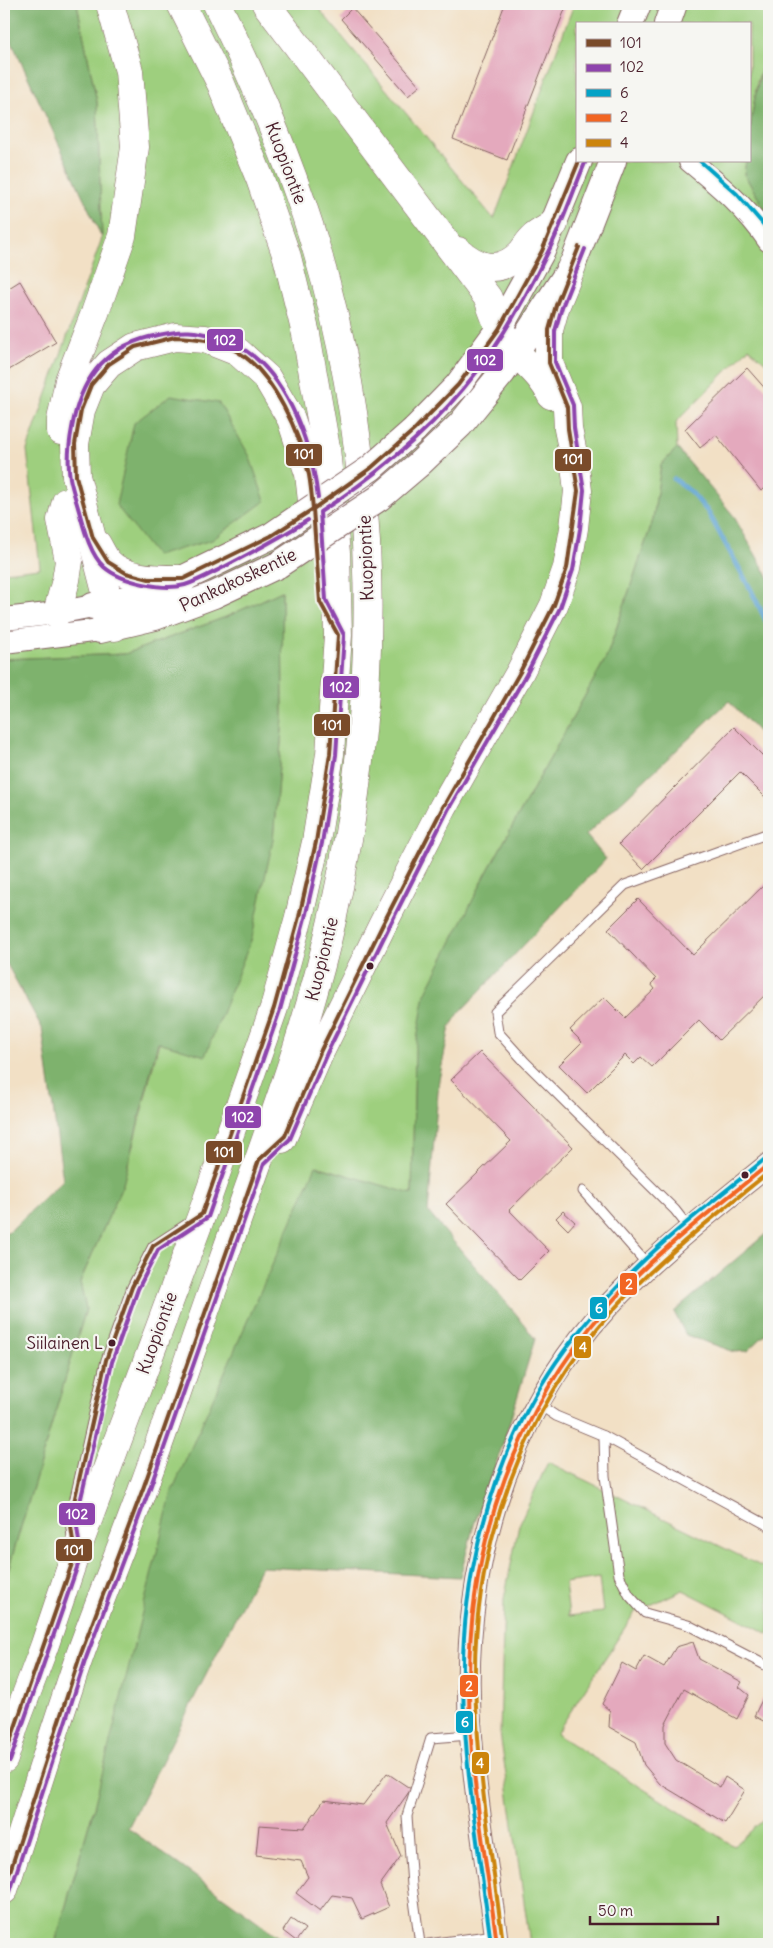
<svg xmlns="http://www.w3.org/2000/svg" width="773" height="1948" font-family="Delius,sans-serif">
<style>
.green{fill:#9ecf7e;stroke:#747754;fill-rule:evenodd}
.forest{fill:#7eb26d;stroke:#64684c}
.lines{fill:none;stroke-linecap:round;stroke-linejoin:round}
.stream{stroke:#5ba2d1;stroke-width:5}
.building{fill:#e4a9bd}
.lane-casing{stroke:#856361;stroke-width:11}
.secondary-casing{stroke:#856361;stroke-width:24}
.primary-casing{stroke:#856361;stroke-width:28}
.highway-casing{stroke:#856361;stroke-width:29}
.lane{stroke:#fff;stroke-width:9}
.secondary{stroke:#fff;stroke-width:22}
.primary{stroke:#fff;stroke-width:26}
.highway{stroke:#fff;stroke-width:28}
.primary-bridge-casing{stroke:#856361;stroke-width:28;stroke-linecap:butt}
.primary-bridge{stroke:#fff;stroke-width:26}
.bus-1-casing{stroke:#f6f6f2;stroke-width:8}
.bus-2-casing{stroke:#f6f6f2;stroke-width:8}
.bus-3-casing{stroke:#f6f6f2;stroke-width:8}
.bus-4-casing{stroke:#f6f6f2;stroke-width:8}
.bus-5-casing{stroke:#f6f6f2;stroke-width:8}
.bus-1{stroke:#7a4b2a;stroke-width:4}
.bus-2{stroke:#8e44ad;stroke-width:4}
.bus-3{stroke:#04a2c6;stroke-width:4}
.bus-4{stroke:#f26522;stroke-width:4}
.bus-5{stroke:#cc840b;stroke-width:4}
.bus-dot{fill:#4a1f2b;stroke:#f6f6f2;stroke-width:2}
.labels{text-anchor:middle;stroke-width:4.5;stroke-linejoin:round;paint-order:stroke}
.bus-label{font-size:17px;fill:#4a1f2b;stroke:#f6f6f2;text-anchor:end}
.street-label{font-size:18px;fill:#4a1f2b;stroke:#f6f6f2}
.line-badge{stroke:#f6f6f2;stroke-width:2}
.badge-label{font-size:14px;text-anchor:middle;font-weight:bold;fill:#fff}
</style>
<rect width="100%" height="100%" fill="#f6f6f2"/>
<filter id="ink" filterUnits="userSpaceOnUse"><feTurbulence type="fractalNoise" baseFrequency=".02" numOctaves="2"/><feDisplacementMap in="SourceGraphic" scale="10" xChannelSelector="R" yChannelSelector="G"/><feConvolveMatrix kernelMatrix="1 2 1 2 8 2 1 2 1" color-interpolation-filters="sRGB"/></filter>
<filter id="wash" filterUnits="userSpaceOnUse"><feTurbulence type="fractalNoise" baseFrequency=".0096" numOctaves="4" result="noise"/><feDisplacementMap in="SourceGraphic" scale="20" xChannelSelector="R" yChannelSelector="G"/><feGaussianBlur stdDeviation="1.12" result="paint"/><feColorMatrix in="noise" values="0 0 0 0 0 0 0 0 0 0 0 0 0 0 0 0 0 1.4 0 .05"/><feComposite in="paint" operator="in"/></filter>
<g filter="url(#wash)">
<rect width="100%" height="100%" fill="#f2e0c5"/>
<g class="green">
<polygon points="77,4 315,4 494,219 574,4 769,4 769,45 757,82 749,138 749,24 577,24 577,161 746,161 744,174 769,216 769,366 749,348 676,422 677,448 661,465 653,520 607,656 486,874 415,1050 412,1195 317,1166 94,1807 55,1944 4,1944 4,1584 86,1309 80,1282 123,1184 159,1042 273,840 283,718 282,591 226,617 125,654 4,659 4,572 40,568 27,450 102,238 97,102"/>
<path d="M548,1462L769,1570V1634L683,1590L635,1612L556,1734L734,1846L769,1815V1944H530L500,1733L504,1599L519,1525ZM599,1578L603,1612L569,1616L565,1583Z"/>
</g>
<g class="forest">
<polygon points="4,4 77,4 97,102 102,238 4,25"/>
<path d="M769,45V216L744,174L746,161H749C749,119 756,85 769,45Z"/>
<polygon points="171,395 219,403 249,455 265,501 212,540 156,556 116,505 134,423"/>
<polygon points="677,448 733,515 769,578 769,743 729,701 586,835 606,859 459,1013 450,1027 439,1080 428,1212 517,1315 535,1339 504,1441 474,1525 460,1577 261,1567 128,1828 289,1944 55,1944 94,1807 172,1491 316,1166 412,1194 415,1050 425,994 486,874 607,656 653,520 661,465"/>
<polygon points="282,591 283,718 273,840 252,938 205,1056 158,1042 123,1184 80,1282 86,1309 4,1584 4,1233 10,1231 63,1180 42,1028 4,959 4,659 125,654 226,617"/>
<polygon points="769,1231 769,1331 748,1351 735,1352 686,1335 674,1312"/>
</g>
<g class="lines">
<polyline class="stream" points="674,479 691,492 708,512 751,590 769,627"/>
</g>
<g id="blocks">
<g class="building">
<polygon points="505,4 567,4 507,160 453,139"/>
<polygon points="352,8 420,86 408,96 341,19"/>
<polygon points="20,281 56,342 4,373 4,291"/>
<polygon points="747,368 769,393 769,486 761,491 716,435 700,448 685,429"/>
<polygon points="734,727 769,762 769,801 740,772 643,869 619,844"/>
<polygon points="769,880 769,991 719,1040 699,1020 652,1067 641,1057 634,1064 625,1055 587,1093 559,1065 582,1042 570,1030 604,997 625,1018 655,989 651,984 656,979 608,929 638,899 693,955"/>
<polygon points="480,1052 573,1147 509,1210 549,1251 520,1280 446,1204 511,1141 451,1080"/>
<polygon points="563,1211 575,1222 568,1230 556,1218"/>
<polygon points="693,1642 699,1659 742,1682 739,1687 749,1695 737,1719 684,1689 665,1725 665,1743 676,1760 720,1787 725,1777 745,1790 725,1823 660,1784 644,1765 636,1742 609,1727 610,1711 602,1704 622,1663 636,1671 644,1656 664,1667 676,1647"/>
<polygon points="769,1686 769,1724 754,1716"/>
<polygon points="387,1773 411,1789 387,1823 401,1856 380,1885 389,1907 362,1919 352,1898 332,1895 320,1911 296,1893 308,1877 301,1861 256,1855 259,1825 304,1828 324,1800 363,1805"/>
<polygon points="291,1919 305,1929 296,1941 283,1931"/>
</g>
</g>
</g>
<g filter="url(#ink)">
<use href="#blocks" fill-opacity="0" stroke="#856361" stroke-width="1"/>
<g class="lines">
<g class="lane-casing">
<g id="lane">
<polyline points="583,1191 648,1265"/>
<polyline points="689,1228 675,1210 525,1062 498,1032 495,1012 625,885 769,833"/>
<polyline points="538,1404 556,1416 604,1436 769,1526"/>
<polyline points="604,1436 605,1476 619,1575 629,1595 645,1613 688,1625 769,1667"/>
<polyline points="72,1537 70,1520 106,1360 132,1287 153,1246 193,1220"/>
<polyline points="420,1944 412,1885 407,1816 431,1738 470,1735"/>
<polyline points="428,1944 495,1935"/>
</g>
</g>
<g class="secondary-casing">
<g id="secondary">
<path d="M690,161C719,185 748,209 769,241"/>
<polyline points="4,619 57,613 93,606"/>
<polyline points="4,642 100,630"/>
<path d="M497,1944C489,1875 476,1805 471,1736C458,1582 502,1420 609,1305C657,1253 714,1209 769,1164"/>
</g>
</g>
<g class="primary-casing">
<g id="primary">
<polyline points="630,24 638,4"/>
<polyline points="667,24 674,4"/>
<polyline points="414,430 458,385 499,329 542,251 579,161"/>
<polyline points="419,464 460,425 503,372 572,266 613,161"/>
<polyline points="93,606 153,593 271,536"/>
<polyline points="100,630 155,617 214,595 278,565"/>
</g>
</g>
<g class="highway-casing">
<g id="highway">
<path d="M266,4L488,298C495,319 502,337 517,353C530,368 542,376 551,395"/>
<path d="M458,251C479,269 500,275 522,252C526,247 529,241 534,237C540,232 548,228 554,224"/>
<polyline points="61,431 61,420 69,380 95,313 122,236 135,147 129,71 110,4"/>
<path d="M97,544C100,549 103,556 107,561C123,580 160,579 183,579"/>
<polyline points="57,613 66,580 69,561 61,520 66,502"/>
<polyline points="115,627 76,476 75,444 81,410 91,385 109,364 135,347 175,337 205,339 238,352 267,378 291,419 309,474 313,510"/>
<polyline points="282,1139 321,1050 382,926 443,807 520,672 554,605 567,568 574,528 578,491 574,458 568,429 567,407 549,363 549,330 556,305 572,266"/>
<polyline points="4,1759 15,1724 44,1647 75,1555 202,1214 274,1008 299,917 316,842 330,754 338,635 336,553 326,448 306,334 287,257 260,179 221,84 181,4"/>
<path d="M4,1890C29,1812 53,1733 80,1655C100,1599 123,1544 143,1488C168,1420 191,1351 215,1283C257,1162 305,1042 333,916C382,697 381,467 317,251C292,165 256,83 217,4"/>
</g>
</g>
<use href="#lane" class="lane"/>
<use href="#secondary" class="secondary"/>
<use href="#primary" class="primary"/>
<use href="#highway" class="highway"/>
<g class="primary-bridge-casing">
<g id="primary-bridge">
<polyline points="271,536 371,468 414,430"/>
<polyline points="278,565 379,498 419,464"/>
</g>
</g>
<use href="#primary-bridge" class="primary-bridge"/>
<g class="bus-1-casing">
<g id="bus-1">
<path d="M175,337C197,338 218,340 238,352C273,373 301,435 309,475C311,486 312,498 313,509L271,536L183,579H149L126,573L108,562L93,538L76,476L75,444L81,410L91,385L109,364L135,347Z"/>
<polyline points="313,509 371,468 414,430 458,385 499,329 542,251 579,161"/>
<polyline points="4,1759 75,1555 70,1520 106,1360 132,1287 153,1246 202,1214 274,1008 299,917 316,842 330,754 338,635 320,602 313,509"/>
<polyline points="4,1890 80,1656 144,1486 259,1160 285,1136 321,1050 382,926 443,807 520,672 554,605 567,568 578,491 568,429 567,407 549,363 549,330 556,305 579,247"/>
</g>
</g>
<g class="bus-2-casing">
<g id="bus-2">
<path d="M308,520C281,537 253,552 224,567C212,573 198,581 185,585C164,591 121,582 104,567C90,554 84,529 79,511C76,500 72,489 70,478C67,461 69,444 72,428C80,382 102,349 149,337C181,329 197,329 228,341C285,364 311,442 318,498"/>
<path d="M10,1761L81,1556L76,1520L112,1362L138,1289L158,1250L208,1217L280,1010L305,918L322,843L336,755L344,635L326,600L320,512C370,480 425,435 463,389C497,349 524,301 547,254C562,225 572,194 585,163"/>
<polyline points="10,1892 86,1658 150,1488 264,1164 290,1139 327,1053 388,929 448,810 526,675 560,608 573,570 580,529 584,490 574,428 573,405 555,362 555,331 562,307 585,249"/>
</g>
</g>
<g class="bus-3-casing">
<g id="bus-3">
<polyline points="700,161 737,194 769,231"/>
<path d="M491,1944C480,1856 464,1769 463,1681C461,1585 488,1479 535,1396C554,1362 578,1331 604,1302C650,1248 710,1204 765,1159"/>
</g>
</g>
<g class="bus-4-casing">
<path id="bus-4" d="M497,1944C486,1856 468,1767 469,1678C470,1539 517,1410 608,1306C655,1252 714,1209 769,1164"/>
</g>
<g class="bus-5-casing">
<path id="bus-5" d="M503,1943C492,1856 477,1769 475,1680C473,1545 524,1409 614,1309C660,1258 716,1215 769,1172"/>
</g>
<use href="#bus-1" class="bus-1"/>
<use href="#bus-2" class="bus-2"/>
<use href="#bus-3" class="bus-3"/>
<use href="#bus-4" class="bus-4"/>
<use href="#bus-5" class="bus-5"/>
</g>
</g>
<g class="bus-dot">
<circle cx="370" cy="966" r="4.5"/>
<circle cx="745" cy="1175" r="4.5"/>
<circle cx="112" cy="1343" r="4.5"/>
</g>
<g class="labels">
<g class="bus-label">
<text x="103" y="1349">Siilainen L</text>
</g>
<g class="street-label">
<text transform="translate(286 163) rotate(69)" y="6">Kuopiontie</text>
<text transform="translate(366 558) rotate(-92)" y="6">Kuopiontie</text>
<text transform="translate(238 580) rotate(-25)" y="6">Pankakoskentie</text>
<text transform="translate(322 959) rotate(-76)" y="6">Kuopiontie</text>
<text transform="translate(157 1333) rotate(-70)" y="6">Kuopiontie</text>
</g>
</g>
<g class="line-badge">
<rect x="206" y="328" width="38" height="24" rx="5" fill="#8e44ad"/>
<rect x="466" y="348" width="38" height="24" rx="5" fill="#8e44ad"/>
<rect x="285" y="443" width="38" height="24" rx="5" fill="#7a4b2a"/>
<rect x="554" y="448" width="38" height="24" rx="5" fill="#7a4b2a"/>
<rect x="322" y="675" width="38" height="24" rx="5" fill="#8e44ad"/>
<rect x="313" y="713" width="38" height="24" rx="5" fill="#7a4b2a"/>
<rect x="224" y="1105" width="38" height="24" rx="5" fill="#8e44ad"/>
<rect x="205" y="1140" width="38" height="24" rx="5" fill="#7a4b2a"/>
<rect x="619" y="1272" width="19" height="24" rx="5" fill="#f26522"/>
<rect x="589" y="1296" width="19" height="24" rx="5" fill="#04a2c6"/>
<rect x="573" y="1335" width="19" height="24" rx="5" fill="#cc840b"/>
<rect x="58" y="1502" width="38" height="24" rx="5" fill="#8e44ad"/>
<rect x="55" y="1538" width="38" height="24" rx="5" fill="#7a4b2a"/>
<rect x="459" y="1674" width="20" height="24" rx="5" fill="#f26522"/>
<rect x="455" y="1710" width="19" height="24" rx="5" fill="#04a2c6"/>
<rect x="471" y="1751" width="19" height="24" rx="5" fill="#cc840b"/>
</g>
<g class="badge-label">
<text x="225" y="345">102</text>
<text x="485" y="365">102</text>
<text x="304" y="459">101</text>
<text x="573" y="464">101</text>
<text x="341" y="692">102</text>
<text x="332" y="730">101</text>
<text x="243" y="1122">102</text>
<text x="224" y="1157">101</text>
<text x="629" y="1289">2</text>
<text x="599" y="1313">6</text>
<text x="583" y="1352">4</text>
<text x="77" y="1519">102</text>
<text x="74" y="1555">101</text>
<text x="469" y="1691">2</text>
<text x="465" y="1727">6</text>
<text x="480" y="1768">4</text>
</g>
<rect width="773" height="1948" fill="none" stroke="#f6f6f2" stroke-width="20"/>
<rect x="576" y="22" width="175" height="140" fill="#f6f6f2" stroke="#b1a0a2"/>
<rect x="586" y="39" width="25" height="8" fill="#7a4b2a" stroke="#b1a0a2"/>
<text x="620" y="48" font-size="15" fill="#4a1f2b">101</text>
<rect x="586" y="64" width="25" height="8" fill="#8e44ad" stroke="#b1a0a2"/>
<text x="620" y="72" font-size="15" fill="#4a1f2b">102</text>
<rect x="586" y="89" width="25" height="8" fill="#04a2c6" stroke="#b1a0a2"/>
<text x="620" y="98" font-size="15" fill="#4a1f2b">6</text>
<rect x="586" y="114" width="25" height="8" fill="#f26522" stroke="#b1a0a2"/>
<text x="620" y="122" font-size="15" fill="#4a1f2b">2</text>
<rect x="586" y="139" width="25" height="8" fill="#cc840b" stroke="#b1a0a2"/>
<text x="620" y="148" font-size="15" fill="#4a1f2b">4</text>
<path d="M590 1916v8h128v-8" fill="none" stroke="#4a1f2b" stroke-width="2.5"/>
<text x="598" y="1916" font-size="15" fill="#4a1f2b" stroke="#f6f6f2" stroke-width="4" paint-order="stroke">50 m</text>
</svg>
